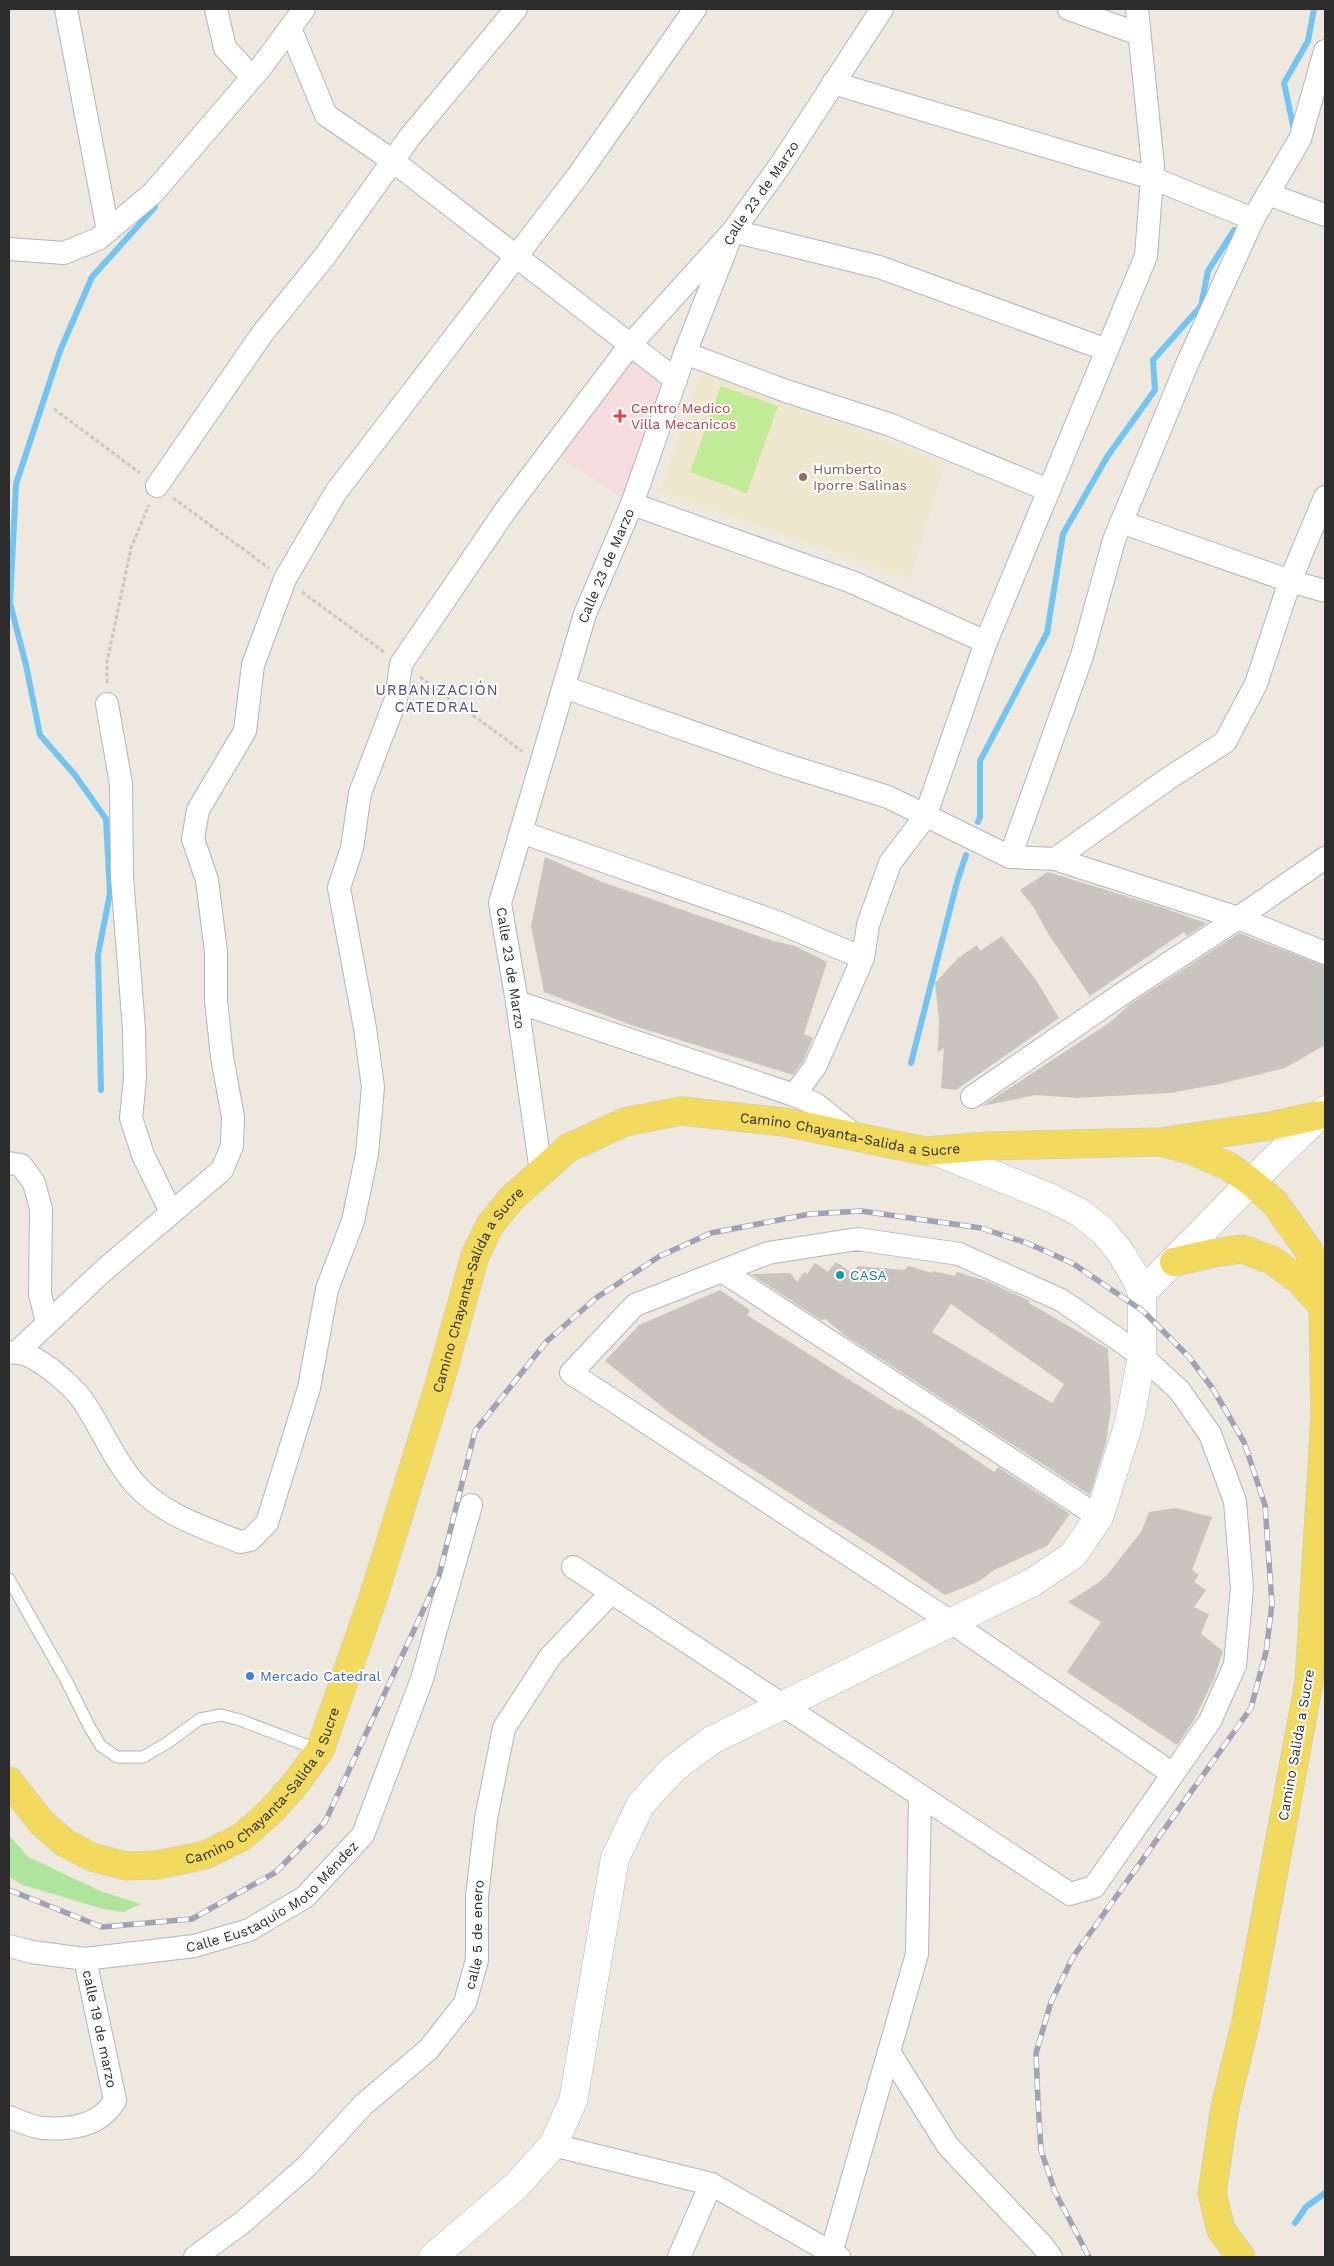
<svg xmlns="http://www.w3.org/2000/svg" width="1334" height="2266" font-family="'Work Sans',sans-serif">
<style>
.education{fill:#efe7ce}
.medical{fill:#f4dddc}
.green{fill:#aee49b}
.pitch{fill:#c1eb97}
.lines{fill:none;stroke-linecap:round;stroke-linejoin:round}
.stream{stroke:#72c5f0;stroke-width:6}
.building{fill:#c9c5be;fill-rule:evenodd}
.lane-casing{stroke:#b2b4c0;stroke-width:13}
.street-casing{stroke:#b2b4c0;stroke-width:24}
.secondary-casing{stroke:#b2b4c0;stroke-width:29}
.primary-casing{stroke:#c8c8c8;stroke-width:29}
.path{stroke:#c8c8c8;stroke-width:3;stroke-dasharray:4 2.5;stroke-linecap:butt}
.lane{stroke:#fff;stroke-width:11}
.street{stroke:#fff;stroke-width:22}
.secondary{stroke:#fff;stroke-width:28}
.primary{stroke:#f2da5f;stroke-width:28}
.rail-casing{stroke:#a1a2b6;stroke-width:5.5}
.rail{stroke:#fff;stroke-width:4;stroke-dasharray:11;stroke-linecap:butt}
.health-dot{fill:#e0444e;stroke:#fff;stroke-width:2}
.education-dot{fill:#8d6e63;stroke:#fff;stroke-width:2}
.culture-dot{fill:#0f9aa8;stroke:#fff;stroke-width:2}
.shop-dot{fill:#3f7fe0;stroke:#fff;stroke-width:2}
.labels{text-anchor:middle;stroke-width:4;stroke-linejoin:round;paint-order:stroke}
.street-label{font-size:14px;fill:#2c2c2c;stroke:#fff}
.health-label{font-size:14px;fill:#be3a42;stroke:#fff;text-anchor:start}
.education-label{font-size:14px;fill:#785e54;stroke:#fff;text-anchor:start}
.culture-label{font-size:14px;fill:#0d838f;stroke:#fff;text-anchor:start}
.shop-label{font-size:14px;fill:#366cbe;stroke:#fff;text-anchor:start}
.neighbourhood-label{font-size:15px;letter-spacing:1px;fill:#4c517e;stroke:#fff}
</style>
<rect width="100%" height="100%" fill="#eee8de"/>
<polygon class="education" points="702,370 945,462 910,579 660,492"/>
<polygon class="medical" points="630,345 676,380 632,504 550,451"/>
<polygon class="green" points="9,1835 28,1857 103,1892 141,1904 123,1912 103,1909 23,1885 9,1877"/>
<polygon class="pitch" points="721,386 778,406 747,493 690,472"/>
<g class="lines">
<g class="stream">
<polyline points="1294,130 1284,83 1308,41 1314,9"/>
<polyline points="978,822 980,817 980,761 1047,633 1063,534 1107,457 1155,390 1153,360 1201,306 1208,271 1234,230"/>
<polyline points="911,1063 957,882 966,855"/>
<polyline points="101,1090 98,955 110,893 106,819 75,775 40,735 26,665 10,603 16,484 60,351 92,277 155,207"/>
<polyline points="1295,2223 1306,2207 1325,2193"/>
</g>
</g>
<g class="building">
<polygon points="545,857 602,882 773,941 795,946 827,962 804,1034 813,1038 804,1060 793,1075 631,1025 544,992 531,926"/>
<polygon points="1048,872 1161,907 1206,923 1187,936 1184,932 1090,996 1049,935 1034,908 1020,890"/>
<polygon points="1239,933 1325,966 1325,1045 1285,1068 1220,1084 1170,1093 1077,1098 1036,1095 982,1106 1109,1023 1129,1005"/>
<polygon points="1002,936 1036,980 1059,1018 956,1090 941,1088 944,1048 938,1052 939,1020 935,983 958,958 977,945 980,951"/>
<path d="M836,1262L852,1273L858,1266L904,1270L908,1266L932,1273L933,1271L954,1276L957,1272L987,1281L1030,1301L1029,1303L1108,1349L1111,1408L1106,1443L1090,1495L844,1335L825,1319L821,1320L751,1274L790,1273L797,1282L804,1272L807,1274L815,1263L828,1272ZM951,1304L1064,1384L1052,1403L932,1332Z"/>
<polygon points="720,1290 750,1310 747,1315 899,1411 900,1409 915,1418 994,1472 998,1467 1070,1514 1047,1546 994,1570 978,1582 945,1595 890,1557 733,1457 670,1413 605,1361 639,1325"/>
<polygon points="1176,1508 1212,1517 1192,1570 1199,1575 1194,1582 1206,1590 1194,1607 1209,1614 1201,1634 1223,1651 1214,1679 1193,1722 1177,1745 1067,1672 1101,1622 1068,1602 1095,1585 1107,1575 1141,1532 1149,1512"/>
</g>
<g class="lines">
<g class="lane-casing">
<polyline id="lane" points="9,1579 66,1680 90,1728 101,1746 117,1757 143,1757 167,1743 200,1719 221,1715 240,1720 319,1750"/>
</g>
<g class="street-casing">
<g id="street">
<polyline points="66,9 108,231"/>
<polyline points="216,9 225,48 252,77"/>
<polyline points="1069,9 1139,34"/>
<polyline points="290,28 326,115 393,161 676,380"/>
<polyline points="833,83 1152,178 1253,219"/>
<polyline points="1268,194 1325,215"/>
<polyline points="9,249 64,253 98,239 153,193 262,66 304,9"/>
<polyline points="685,353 786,391 891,425 1048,490"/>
<polyline points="157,486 262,334 325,256 409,138 516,9"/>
<polyline points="632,504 852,582 986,642"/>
<polyline points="1121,522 1290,581 1325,591"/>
<polyline points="564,687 783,764 888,797 1010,857 1055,859 1169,778 1225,742 1256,684 1290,581 1325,497"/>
<polyline points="107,704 121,784 122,877 134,1029 135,1079 131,1118 143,1155 171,1212"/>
<polyline points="521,832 777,922 863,958"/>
<polyline points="1010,857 1082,656 1114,540 1188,362 1253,219 1300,139 1325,51"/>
<polyline points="1055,859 1238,918 1325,953"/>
<polyline points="517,1002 794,1095 816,1104 856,1136"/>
<polyline points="794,1095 815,1067 863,958 868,925 890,863 925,817 986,642 1146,256 1153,166 1137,9"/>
<polyline points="972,1097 1122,994 1238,918 1325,858"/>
<polyline points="9,1163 21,1165 34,1183 41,1209 40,1294 47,1322"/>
<path id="s1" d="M541,1172L517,1002L500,903L585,614L632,504L685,353L733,231L781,164L882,9"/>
<polyline points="722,1271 1099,1517"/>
<path d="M9,1352C15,1353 22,1353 27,1355C46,1363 77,1389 87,1407C103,1432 115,1461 135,1484C163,1515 203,1527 240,1542L250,1540L267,1523L309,1388L327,1289L353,1221L367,1154L373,1087L365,1028L339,888L352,848L360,793L396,699L401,664L505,511L630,345L733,231L879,267L1107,350"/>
<polyline points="16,1353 103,1271 222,1170 232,1146 233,1117 222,1057 216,1000 216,952 207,880 193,839 198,810 245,731 253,665 285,579 336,492 577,177 695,9"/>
<polyline points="573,1567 1070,1894 1094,1887 1210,1721 1235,1665 1242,1588 1235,1501 1210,1434 1179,1390 1142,1356 1061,1300 959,1254 857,1239 768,1253 635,1305 571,1373 951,1622 1173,1774"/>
<path id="s2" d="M9,1946L32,1952L85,1959L194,1946L249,1930L305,1897L363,1835L422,1679L471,1505"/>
<polyline points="889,2052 948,2146 1042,2245 1051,2257"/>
<path d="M9,2117C19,2121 32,2127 43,2128C71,2130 101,2126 115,2100L85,1959"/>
<polyline points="553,2145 711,2184 839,2257"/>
<path id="s3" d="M195,2257L243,2222L307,2166L363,2105L429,2049L465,2003L477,1960V1896L486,1819L504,1728L550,1657L611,1593"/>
<polyline points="679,2257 711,2184"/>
<polyline points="830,2257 917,1954 920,1796"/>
</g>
</g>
<g class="secondary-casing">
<g id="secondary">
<polyline points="1142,1293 1251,1182 1325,1110"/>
<polyline points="433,2257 515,2187 553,2145 573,2101 615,1858 641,1804 673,1769 712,1740 1033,1582 1073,1555 1099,1517 1129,1423 1142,1356 1142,1293 1136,1278 1121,1253 1103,1231 1079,1212 1051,1198 937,1152 926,1151"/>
</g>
</g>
<g class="primary-casing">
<g id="primary">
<polyline points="1166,1141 1270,1126 1320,1115"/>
<polyline points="1174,1262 1214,1253 1242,1249 1272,1260 1300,1281 1322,1306"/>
<path id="s4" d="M9,1781L42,1823L65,1843L92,1857L126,1866L157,1865L205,1855L242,1837L272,1810L296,1783L320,1750L373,1598L439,1385L475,1256L490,1225L512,1198L568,1148L625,1122L681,1111L784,1122L925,1151L989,1146L1160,1142L1190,1150L1228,1166L1251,1182L1275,1203L1309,1251L1323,1307L1325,1416L1309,1682L1246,2021L1225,2107L1212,2193L1221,2230L1241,2257"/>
</g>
</g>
<g class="path">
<polyline points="54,409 140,473"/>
<polyline points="173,498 269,568"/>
<polyline points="302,592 384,652"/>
<polyline points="420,677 522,751"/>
<polyline points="107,683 107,662 131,548 149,505"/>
</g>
<use href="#lane" class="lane"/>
<use href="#street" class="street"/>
<use href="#secondary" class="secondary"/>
<use href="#primary" class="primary"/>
<g class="rail-casing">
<polyline id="rail" points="9,1890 102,1927 192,1919 276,1872 325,1822 439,1576 475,1431 547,1341 596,1298 660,1256 711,1233 810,1214 861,1211 981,1228 1027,1243 1072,1263 1143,1311 1189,1357 1213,1389 1244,1442 1265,1505 1272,1604 1266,1652 1251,1708 1073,1957 1051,2002 1036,2053 1038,2102 1041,2150 1055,2192 1089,2257"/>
</g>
<use href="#rail" class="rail"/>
</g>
<path class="health-dot" d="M617.5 408.5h5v5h5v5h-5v5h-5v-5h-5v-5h5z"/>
<circle class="education-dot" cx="803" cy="477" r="5"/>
<circle class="culture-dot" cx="840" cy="1275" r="5"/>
<circle class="shop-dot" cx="250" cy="1676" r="5"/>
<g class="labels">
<g class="street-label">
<text dy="5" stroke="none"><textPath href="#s1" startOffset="1031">Calle 23 de Marzo</textPath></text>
<text dy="5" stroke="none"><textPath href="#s1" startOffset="626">Calle 23 de Marzo</textPath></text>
<text transform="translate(511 968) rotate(81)" y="5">Calle 23 de Marzo</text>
<text dy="5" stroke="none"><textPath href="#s4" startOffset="1341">Camino Chayanta-Salida a Sucre</textPath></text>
<text dy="5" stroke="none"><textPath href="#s4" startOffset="876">Camino Chayanta-Salida a Sucre</textPath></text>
<text transform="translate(1296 1745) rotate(-80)" y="5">Camino Salida a Sucre</text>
<text dy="5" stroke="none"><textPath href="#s4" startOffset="321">Camino Chayanta-Salida a Sucre</textPath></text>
<text dy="5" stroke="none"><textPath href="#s2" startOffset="281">Calle Eustaquio Moto Méndez</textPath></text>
<text dy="5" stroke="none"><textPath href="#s3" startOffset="442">calle 5 de enero</textPath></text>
<text transform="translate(100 2029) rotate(78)" y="5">calle 19 de marzo</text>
</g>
<g class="health-label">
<text x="631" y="413">Centro Medico<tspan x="631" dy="16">Villa Mecanicos</tspan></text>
</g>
<g class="education-label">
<text x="813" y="474">Humberto<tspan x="813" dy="16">Iporre Salinas</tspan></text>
</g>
<g class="culture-label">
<text x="850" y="1280">CASA</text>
</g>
<g class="shop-label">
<text x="260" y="1681">Mercado Catedral</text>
</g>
<g class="neighbourhood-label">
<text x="437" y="695">URBANIZACIÓN<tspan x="437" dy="17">CATEDRAL</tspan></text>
</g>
</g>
<rect width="1334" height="2266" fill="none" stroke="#2c2c2c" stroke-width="20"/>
</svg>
